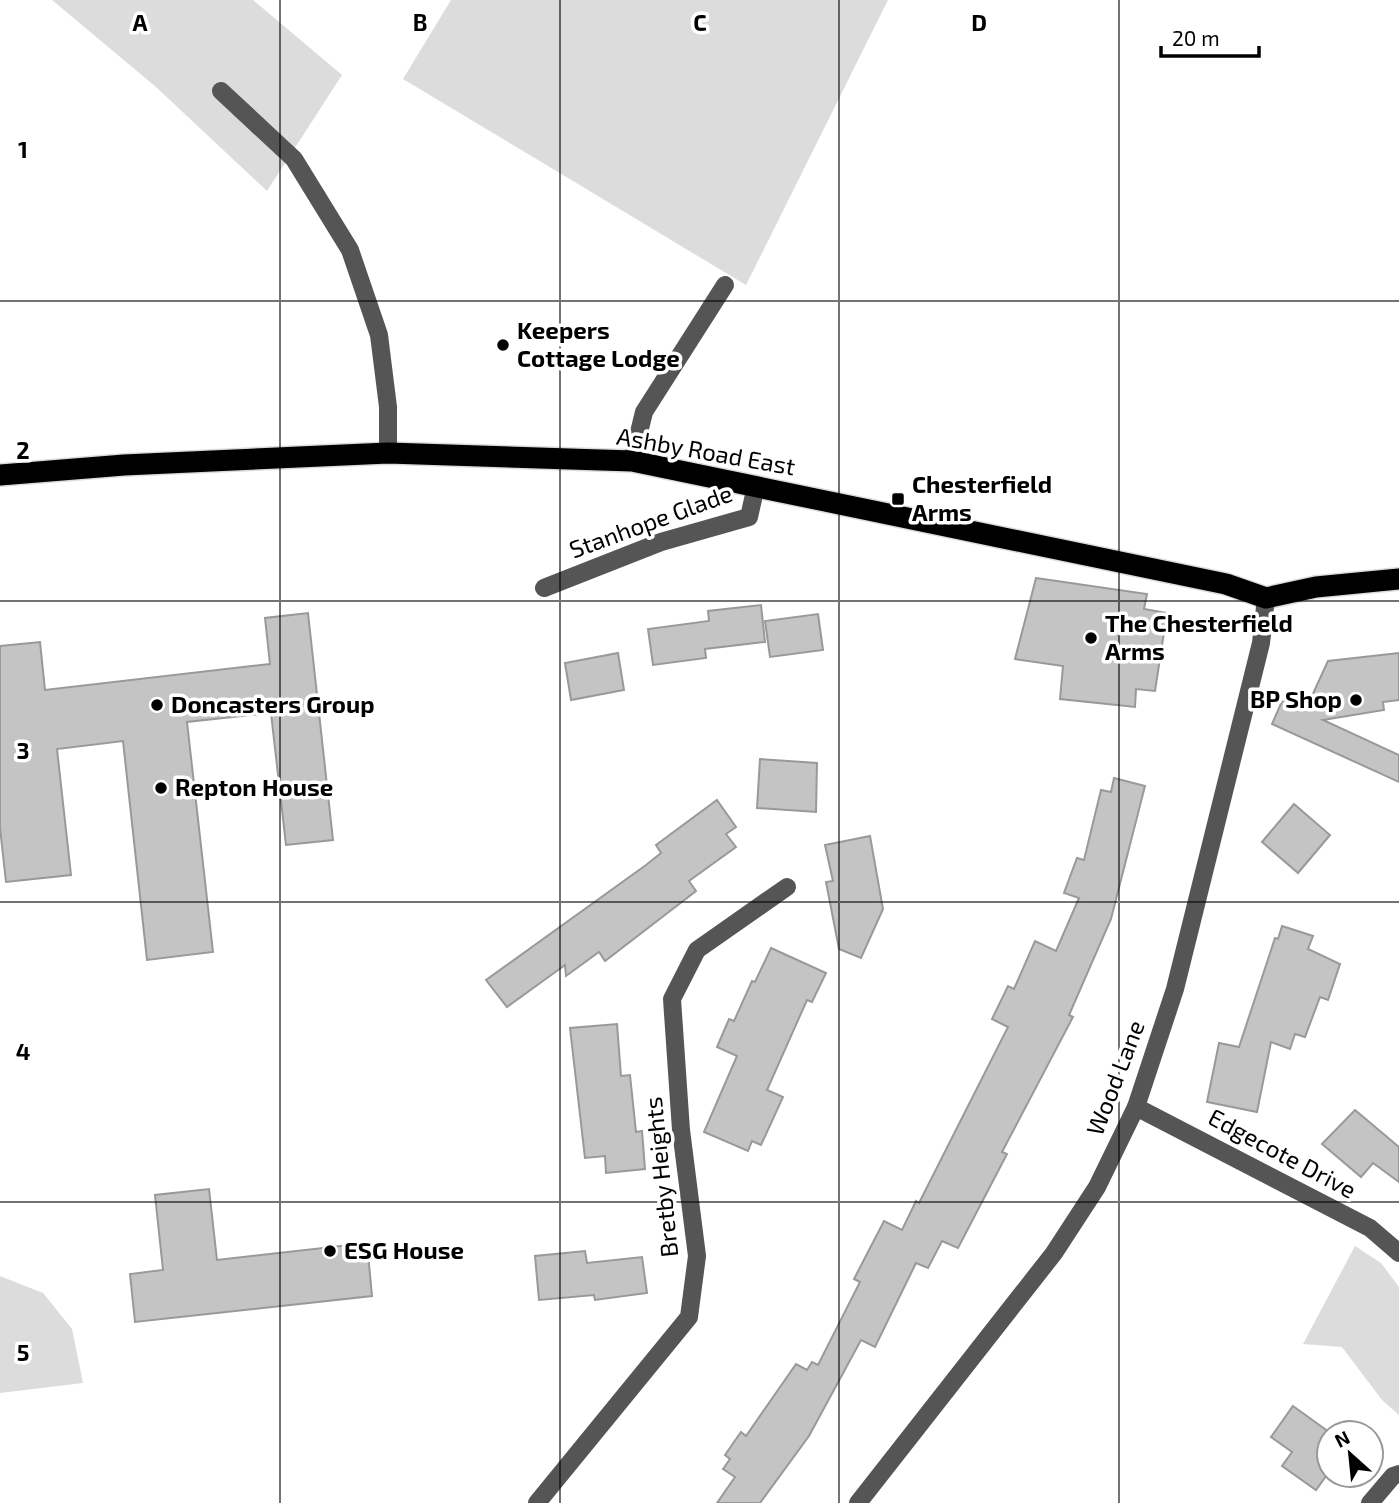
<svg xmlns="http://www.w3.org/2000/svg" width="1399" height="1503" font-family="'Exo 2',sans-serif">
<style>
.green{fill:#dcdcdc}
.building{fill:#c4c4c4;stroke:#999;stroke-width:2}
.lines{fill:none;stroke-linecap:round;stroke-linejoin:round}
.highway-casing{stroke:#dbdbdb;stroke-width:24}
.minor{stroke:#555;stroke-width:18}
.highway{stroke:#000;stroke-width:21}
.grid{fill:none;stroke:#000;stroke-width:2;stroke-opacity:0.55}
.poi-dot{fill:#000;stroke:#fff;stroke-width:2.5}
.labels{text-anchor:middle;stroke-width:7;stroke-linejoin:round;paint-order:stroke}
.poi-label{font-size:24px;font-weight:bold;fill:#000;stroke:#fff;text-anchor:start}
.street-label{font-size:24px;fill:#000;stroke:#fff}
.grid-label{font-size:23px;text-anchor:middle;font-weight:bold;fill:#000;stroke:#fff;stroke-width:7;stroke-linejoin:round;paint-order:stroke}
</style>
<rect width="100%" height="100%" fill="#fff"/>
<g class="green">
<polygon points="52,0 253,0 342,75 267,191 156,87"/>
<polygon points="451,0 888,0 746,285 403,79"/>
<polygon points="1355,1246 1381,1263 1399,1287 1399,1415 1382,1400 1342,1347 1303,1344"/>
<polygon points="0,1276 43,1293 72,1329 83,1383 0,1393"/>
</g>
<g class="building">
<polygon points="1036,578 1147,594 1144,609 1167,613 1155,691 1136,689 1135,707 1060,699 1063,666 1015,659"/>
<polygon points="761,605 765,642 705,649 706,658 653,665 648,629 709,621 708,611"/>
<polygon points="308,613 333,840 286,845 271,713 187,722 213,952 147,960 123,741 57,749 71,875 6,882 0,828 0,646 40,642 45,690 270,664 265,618"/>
<polygon points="818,614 823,650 770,657 765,621"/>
<polygon points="618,653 624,690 571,700 565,663"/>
<polygon points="1399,653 1399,700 1383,702 1384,710 1323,720 1399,755 1399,782 1272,724 1282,701 1305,711 1328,661"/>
<polygon points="760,759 817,763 816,812 757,808"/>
<polygon points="1114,778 1145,786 1111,919 1069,1015 1073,1017 1002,1152 1007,1154 958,1248 942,1241 928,1268 916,1263 875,1347 861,1340 809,1436 760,1503 717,1503 735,1477 723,1469 730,1459 725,1455 741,1432 746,1436 796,1364 807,1370 812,1362 818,1365 860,1282 854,1279 884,1221 902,1230 916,1201 919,1203 1008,1027 992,1019 1008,986 1014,989 1035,941 1056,951 1079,898 1064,893 1077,858 1084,860 1101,790 1111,792"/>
<polygon points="717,800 736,827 726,834 736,847 689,881 696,891 605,961 599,952 566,976 565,965 507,1007 486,980 646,865 661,853 656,845"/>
<polygon points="1294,804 1330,835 1298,873 1262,842"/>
<polygon points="870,836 883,909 861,958 839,949 826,882 833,881 825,845"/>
<polygon points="1282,926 1313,936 1308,949 1340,964 1328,1000 1320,997 1305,1037 1295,1034 1290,1049 1271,1042 1257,1112 1207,1102 1219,1043 1239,1047 1275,938 1278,939"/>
<polygon points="771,948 826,973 812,1002 807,1000 767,1090 783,1097 761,1145 752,1141 748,1151 704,1132 737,1056 717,1047 729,1019 734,1021 752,981 755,982"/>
<polygon points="617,1024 621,1076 630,1075 636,1132 642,1131 645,1169 606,1173 605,1156 585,1158 570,1028"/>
<polygon points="1355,1110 1399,1147 1399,1182 1373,1163 1361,1177 1322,1144"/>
<polygon points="209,1189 217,1260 367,1243 372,1296 135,1322 130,1274 163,1270 155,1195"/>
<polygon points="585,1251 587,1263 642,1257 647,1293 595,1300 594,1295 539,1300 535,1256"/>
<polygon points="1293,1406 1329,1432 1329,1472 1316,1490 1282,1466 1292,1452 1271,1437"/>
</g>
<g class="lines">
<g class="highway-casing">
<polyline id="highway" points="0,475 124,465 388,453 632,461 1226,584 1266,598 1316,587 1399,579"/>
</g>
<g class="minor">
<polyline points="221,91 294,159 350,250 379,335 388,407 388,453"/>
<polyline points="632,461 644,412 725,285"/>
<polyline points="544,588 661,542 749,517 756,486"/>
<polyline points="1136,1107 1370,1228 1399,1253"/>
<polyline points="537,1503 689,1317 697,1256 681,1130 672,999 697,950 787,887"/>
<polyline points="858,1503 1054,1253 1097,1187 1136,1107 1175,989 1261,643 1266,598"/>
<polyline points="1370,1503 1393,1476 1399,1474"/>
</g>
<use href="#highway" class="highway"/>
</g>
<path class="grid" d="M280,0V1503M560,0V1503M839,0V1503M1119,0V1503M0,301H1399M0,601H1399M0,902H1399M0,1202H1399"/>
<g class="poi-dot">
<circle cx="503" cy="345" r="7"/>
<rect x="891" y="492" width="14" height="14" rx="3.5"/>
<circle cx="1091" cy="638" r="7"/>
<circle cx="1356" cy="700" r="7"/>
<circle cx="157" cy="705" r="7"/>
<circle cx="161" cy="788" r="7"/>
<circle cx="330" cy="1251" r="7"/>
</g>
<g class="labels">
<g class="poi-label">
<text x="517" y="339">Keepers<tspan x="517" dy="28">Cottage Lodge</tspan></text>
<text x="912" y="493">Chesterfield<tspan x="912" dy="28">Arms</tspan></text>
<text x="1105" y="632">The Chesterfield<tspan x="1105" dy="28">Arms</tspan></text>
<text x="1342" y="708" text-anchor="end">BP Shop</text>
<text x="171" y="713">Doncasters Group</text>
<text x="175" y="796">Repton House</text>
<text x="344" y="1259">ESG House</text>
</g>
<g class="street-label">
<text transform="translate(706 452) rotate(10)" y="8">Ashby Road East</text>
<text transform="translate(651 522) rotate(-20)" y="8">Stanhope Glade</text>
<text transform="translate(1116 1078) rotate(-69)" y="8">Wood Lane</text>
<text transform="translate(1282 1154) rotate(28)" y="8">Edgecote Drive</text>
<text transform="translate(662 1177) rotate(-96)" y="8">Bretby Heights</text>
</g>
</g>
<g class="grid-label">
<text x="140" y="31">A</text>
<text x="420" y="31">B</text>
<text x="700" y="31">C</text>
<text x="979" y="31">D</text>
<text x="23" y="158">1</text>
<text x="23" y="459">2</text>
<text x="23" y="759">3</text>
<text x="23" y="1060">4</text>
<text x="23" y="1361">5</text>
</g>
<g transform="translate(1350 1454) rotate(333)"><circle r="33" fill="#ffffff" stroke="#999999" stroke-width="2"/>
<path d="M0-5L12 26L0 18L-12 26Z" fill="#000000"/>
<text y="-10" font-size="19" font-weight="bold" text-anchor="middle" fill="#000000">N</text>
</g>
<path d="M1161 46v10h98v-10" fill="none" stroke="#000000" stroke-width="3.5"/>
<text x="1172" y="46" font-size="21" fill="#000000" stroke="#ffffff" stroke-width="5" paint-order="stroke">20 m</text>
</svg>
